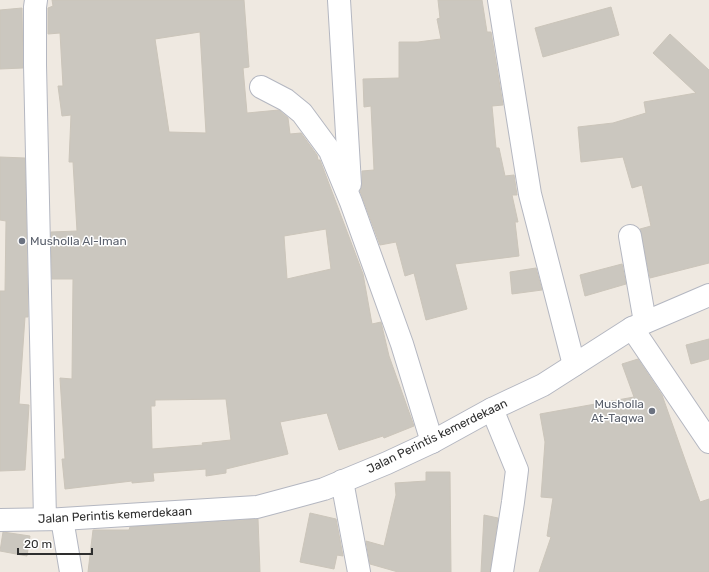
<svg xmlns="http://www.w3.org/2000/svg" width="709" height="572" font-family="Rubik,sans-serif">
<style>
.building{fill:#cbc7bf;stroke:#cbc5ba;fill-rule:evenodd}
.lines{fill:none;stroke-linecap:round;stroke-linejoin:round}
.street-casing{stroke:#b4b7c1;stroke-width:24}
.secondary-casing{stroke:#b4b7c1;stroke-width:24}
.street{stroke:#fff;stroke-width:22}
.secondary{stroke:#fff;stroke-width:22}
.worship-dot{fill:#6b7280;stroke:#fff;stroke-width:1.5}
.labels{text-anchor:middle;stroke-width:3;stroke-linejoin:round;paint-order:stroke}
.worship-label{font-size:12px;fill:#5b616d;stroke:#fff;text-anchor:start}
.street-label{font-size:12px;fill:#2e2e2e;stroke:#fff}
</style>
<rect width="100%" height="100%" fill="#efe9e1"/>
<g class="building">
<path d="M52,0H244L249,67L243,68L247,113L279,110L288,118L290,134L301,133L317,155L318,160H320L363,274L372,324L381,322L389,356L414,426L384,438L383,436L339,450L327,413L280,422L288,454L226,469V473L206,476V469L153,473L154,481L132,483V481L65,489L62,459H65L60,378L72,379L73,279H52L51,232L77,231L73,162H69L71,115L62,116L58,86H63L60,33L48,34V8L53,6ZM200,32L206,133L169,132L155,39ZM326,229L331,269L287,279L284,236ZM226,399L231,440L202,443L203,445L152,449L151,406H155V400Z"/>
<polygon points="438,0 482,0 487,32 491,32 503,105 492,106 496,148 499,148 505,176 514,175 517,195 512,195 518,222 515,222 519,256 455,264 467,309 426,320 414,273 405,276 396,242 380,245 360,191 362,184 362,171 374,170 371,106 364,107 363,79 399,78 399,42 418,42 441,39 437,19 440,18"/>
<polygon points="611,7 619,35 543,57 535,28"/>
<polygon points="22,8 23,68 0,69 0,10"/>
<polygon points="670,34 709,70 709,263 650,278 640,229 651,226 642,185 632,188 623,157 581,162 578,127 613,123 646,113 644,102 696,93 653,53"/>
<polygon points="0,157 25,158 28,317 25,317 19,404 29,405 25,470 0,471 0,291 5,291 6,221 0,220"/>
<polygon points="622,264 626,284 585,296 580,275"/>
<polygon points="536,268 542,290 512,294 510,272"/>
<polygon points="709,339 709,359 691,364 686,345"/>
<polygon points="638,359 662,395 700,502 709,499 709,572 539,572 551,537 547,536 553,498 541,497 545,442 540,414 634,397 622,364"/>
<polygon points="426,472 450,472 451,572 398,572 370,564 366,541 384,546 396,495 395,483 426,481"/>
<polygon points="310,513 336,519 343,556 337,555 334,569 300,562"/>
<polygon points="484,515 498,518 490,572 481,572"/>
<polygon points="258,519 260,572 88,572 93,530 129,530 130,527"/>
<polygon points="3,532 30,536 27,556 0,551"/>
</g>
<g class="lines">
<g class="street-casing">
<g id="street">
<polyline points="36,0 35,7 35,65 45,519"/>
<polyline points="339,0 350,184"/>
<polyline points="499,0 530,194 574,365"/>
<polyline points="261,87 286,100 302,113 330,151 351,202 402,344 432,442"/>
<polyline points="630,236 645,322"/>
<polyline points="632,328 709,442"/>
<polyline points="492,409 517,470 513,502 502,572"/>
<polyline points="342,481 359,572"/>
<polyline points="62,519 71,572"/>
</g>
</g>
<g class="secondary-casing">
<polyline id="secondary" points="0,520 62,519 257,507 324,489 387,463 432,442 492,409 543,385 632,328 709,295"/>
</g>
<use href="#street" class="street"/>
<use href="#secondary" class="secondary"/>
</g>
<g class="worship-dot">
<circle cx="22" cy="241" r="4"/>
<circle cx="652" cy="411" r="4"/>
</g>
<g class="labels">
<g class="worship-label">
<text x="30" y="245">Musholla Al-Iman</text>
<text x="644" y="408" text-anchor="end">Musholla<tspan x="644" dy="14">At-Taqwa</tspan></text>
</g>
<g class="street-label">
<text transform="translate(437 436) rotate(-26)" y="4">Jalan Perintis kemerdekaan</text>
<text transform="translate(115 515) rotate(-3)" y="4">Jalan Perintis kemerdekaan</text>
</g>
</g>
<path d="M18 548v6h74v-6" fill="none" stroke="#2e2e2e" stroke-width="2"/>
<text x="24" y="548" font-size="12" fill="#2e2e2e" stroke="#ffffff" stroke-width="3" paint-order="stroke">20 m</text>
</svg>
